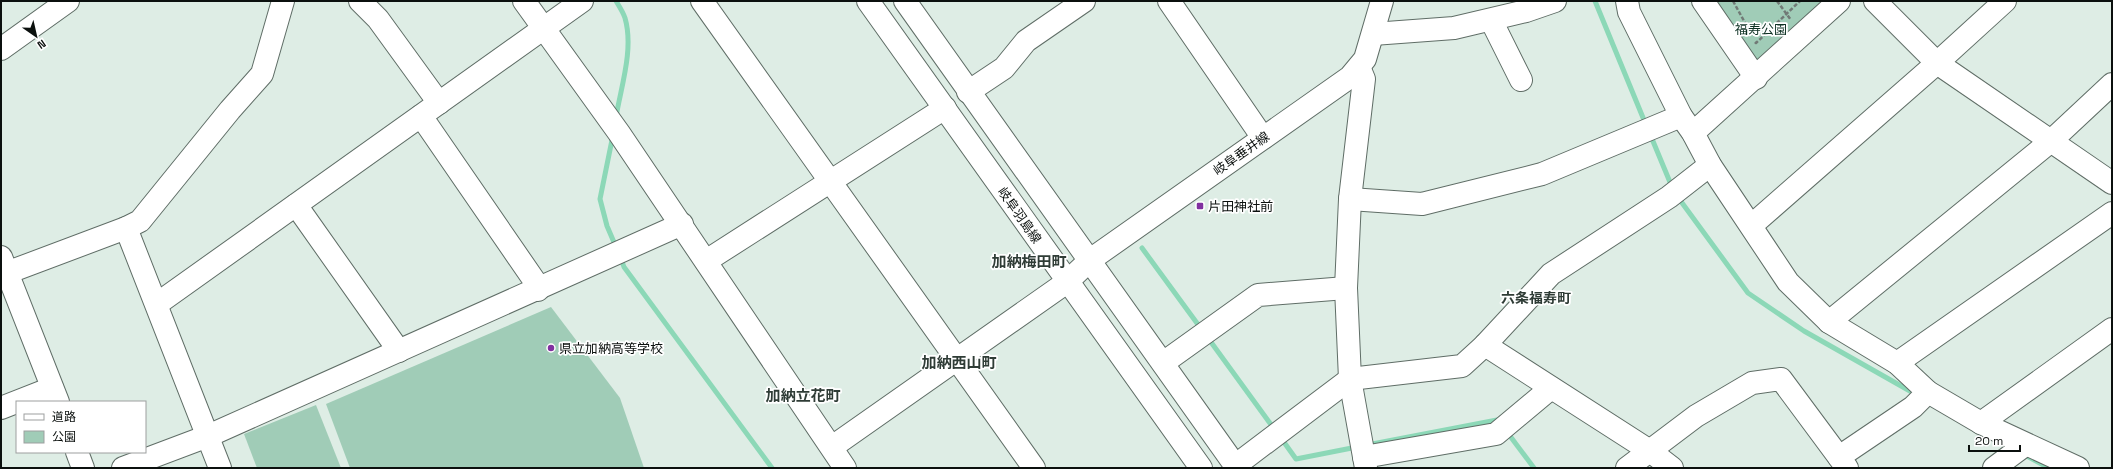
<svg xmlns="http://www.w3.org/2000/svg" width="2113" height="469" font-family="'Space Grotesk','Noto Sans JP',sans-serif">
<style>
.green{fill:#a0ccb7}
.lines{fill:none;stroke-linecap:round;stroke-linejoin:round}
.stream{stroke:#8cd8b7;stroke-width:5}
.minor-casing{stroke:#5f6d66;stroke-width:24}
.major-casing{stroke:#5f6d66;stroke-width:24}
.path{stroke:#717a76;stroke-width:2.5;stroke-dasharray:4 2;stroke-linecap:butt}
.minor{stroke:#fff;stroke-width:22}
.major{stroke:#fff;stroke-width:22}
.poi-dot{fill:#8130a0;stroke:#fff;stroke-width:1.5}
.labels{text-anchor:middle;stroke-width:3.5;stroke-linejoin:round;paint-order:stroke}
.park-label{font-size:13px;fill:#0d3123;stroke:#fff}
.street-label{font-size:13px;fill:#0b100e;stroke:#fff}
.poi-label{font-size:13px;fill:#0b100e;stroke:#fff;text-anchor:start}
.neighbourhood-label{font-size:14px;font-weight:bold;fill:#2f3c36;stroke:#fff}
.quarter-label{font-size:15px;font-weight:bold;fill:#2f3c36;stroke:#fff}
</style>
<rect width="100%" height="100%" fill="#deede5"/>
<g class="green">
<polygon points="1706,1 1833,1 1756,73"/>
<polygon points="551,307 620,398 644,468 350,468 326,404"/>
<polygon points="316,405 341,468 257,468 244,434"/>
</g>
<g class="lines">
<g class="stream">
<polyline points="1595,1 1646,125"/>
<path d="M616,117C621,87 634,49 625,18C623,12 619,6 616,1"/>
<polyline points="1650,134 1672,187"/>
<polyline points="613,135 600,199 607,226 616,247"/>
<polyline points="1677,196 1748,293 1804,331 1917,395"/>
<polyline points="1142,248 1202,330"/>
<polyline points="620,256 624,267 772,468"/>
<polyline points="1208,338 1275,430"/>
<polyline points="1507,432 1534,468"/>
<polyline points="1281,438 1296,459 1357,447"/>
<polyline points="1367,445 1497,420 1499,423"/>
<polyline points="2025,455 2049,468"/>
</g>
<g class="minor-casing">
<g id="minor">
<polyline points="360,1 378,19 439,103"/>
<polyline points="524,1 619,133 845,468"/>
<polyline points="702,1 1034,468"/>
<polyline points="1169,1 1263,138"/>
<polyline points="1627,1 1629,12 1681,116 1693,133 1710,165 1788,282 1829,322 1897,363 1928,392 1981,423 2078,468"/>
<polyline points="1703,1 1756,78"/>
<polyline points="1875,1 1937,63 2112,183"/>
<polyline points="1491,20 1521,80"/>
<polyline points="1373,34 1454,28 1526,11 1555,1"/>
<polyline points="1,49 68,1"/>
<polyline points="1359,67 1364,79 1350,199 1346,288 1350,379 1366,468"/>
<polyline points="968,92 1004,68 1026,41 1084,1"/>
<polyline points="421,116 536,283 538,290"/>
<polyline points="1693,133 1839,1"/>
<polyline points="1350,199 1422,204 1542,174 1681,116"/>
<polyline points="296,205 399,351"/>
<polyline points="1752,225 1937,63 2005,1"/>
<polyline points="126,228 220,468"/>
<polyline points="1,257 58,402"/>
<polyline points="706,261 945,108"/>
<polyline points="1,275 126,228 140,221 230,110 262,74 283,1"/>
<polyline points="157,304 582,1"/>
<polyline points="1829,322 2051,141 2112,84"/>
<polyline points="1485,345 1650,451 1672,468"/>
<polyline points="1163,363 1258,295 1346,288"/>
<polyline points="1897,363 2112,213"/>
<polyline points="1,408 52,388"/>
<polyline points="1981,423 2112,329"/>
<polyline points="832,447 1067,282"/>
<polyline points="77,452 83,468"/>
<polyline points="1364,457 1496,434 1551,388"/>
<polyline points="1839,457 1913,407 1928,392"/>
<polyline points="1236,465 1350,379 1462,366 1485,345 1551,274 1669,197 1710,165"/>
<polyline points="123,468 208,436 682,224"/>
<polyline points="1627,468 1696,416 1752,383 1781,379 1847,468"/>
<polyline points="1994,468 2025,445"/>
</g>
</g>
<g class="major-casing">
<g id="major">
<polyline points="868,1 1201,468"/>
<polyline points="905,1 1237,468"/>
<polyline points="1067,282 1090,260 1350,77 1365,59 1382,1"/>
</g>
</g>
<g class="path">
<polyline points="1733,1 1749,30"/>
<polyline points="1777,1 1791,20"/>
<polyline points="1755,42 1756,43 1800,1"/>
</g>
<use href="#minor" class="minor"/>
<use href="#major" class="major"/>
</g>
<g class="poi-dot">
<rect x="1196" y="202" width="8" height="8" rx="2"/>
<circle cx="551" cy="348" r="4"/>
</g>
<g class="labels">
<g class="park-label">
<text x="1761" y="34">福寿公園</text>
</g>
<g class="street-label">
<text transform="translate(1241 153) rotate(-35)" y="5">岐阜垂井線</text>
<text transform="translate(1020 215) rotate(55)" y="5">岐阜羽島線</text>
</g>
<g class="poi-label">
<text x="1208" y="211">片田神社前</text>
<text x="559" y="353">県立加納高等学校</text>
</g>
<g class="neighbourhood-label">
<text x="1536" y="303">六条福寿町</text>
</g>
<g class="quarter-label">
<text x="1029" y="267">加納梅田町</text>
<text x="959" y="368">加納西山町</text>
<text x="803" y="401">加納立花町</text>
</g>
</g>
<rect width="2113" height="469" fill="none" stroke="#0b100e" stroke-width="4"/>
<rect x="16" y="401" width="130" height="52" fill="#ffffff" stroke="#9d9f9f"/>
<rect x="24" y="414" width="20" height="6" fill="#ffffff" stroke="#9d9f9f"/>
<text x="52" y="421" font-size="12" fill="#0b100e">道路</text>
<rect x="24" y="431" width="20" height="12" fill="#a0ccb7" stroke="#9d9f9f"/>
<text x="52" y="441" font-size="12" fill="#0b100e">公園</text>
<g transform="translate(36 36) rotate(146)" stroke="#ffffff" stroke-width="3" paint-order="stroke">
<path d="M0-3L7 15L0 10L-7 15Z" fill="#0b100e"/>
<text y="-6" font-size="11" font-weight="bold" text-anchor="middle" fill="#0b100e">N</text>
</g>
<path d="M1969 445v6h51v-6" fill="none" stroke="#0b100e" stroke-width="2"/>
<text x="1975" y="445" font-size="12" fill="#0b100e" stroke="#ffffff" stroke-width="3" paint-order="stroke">20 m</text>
</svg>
